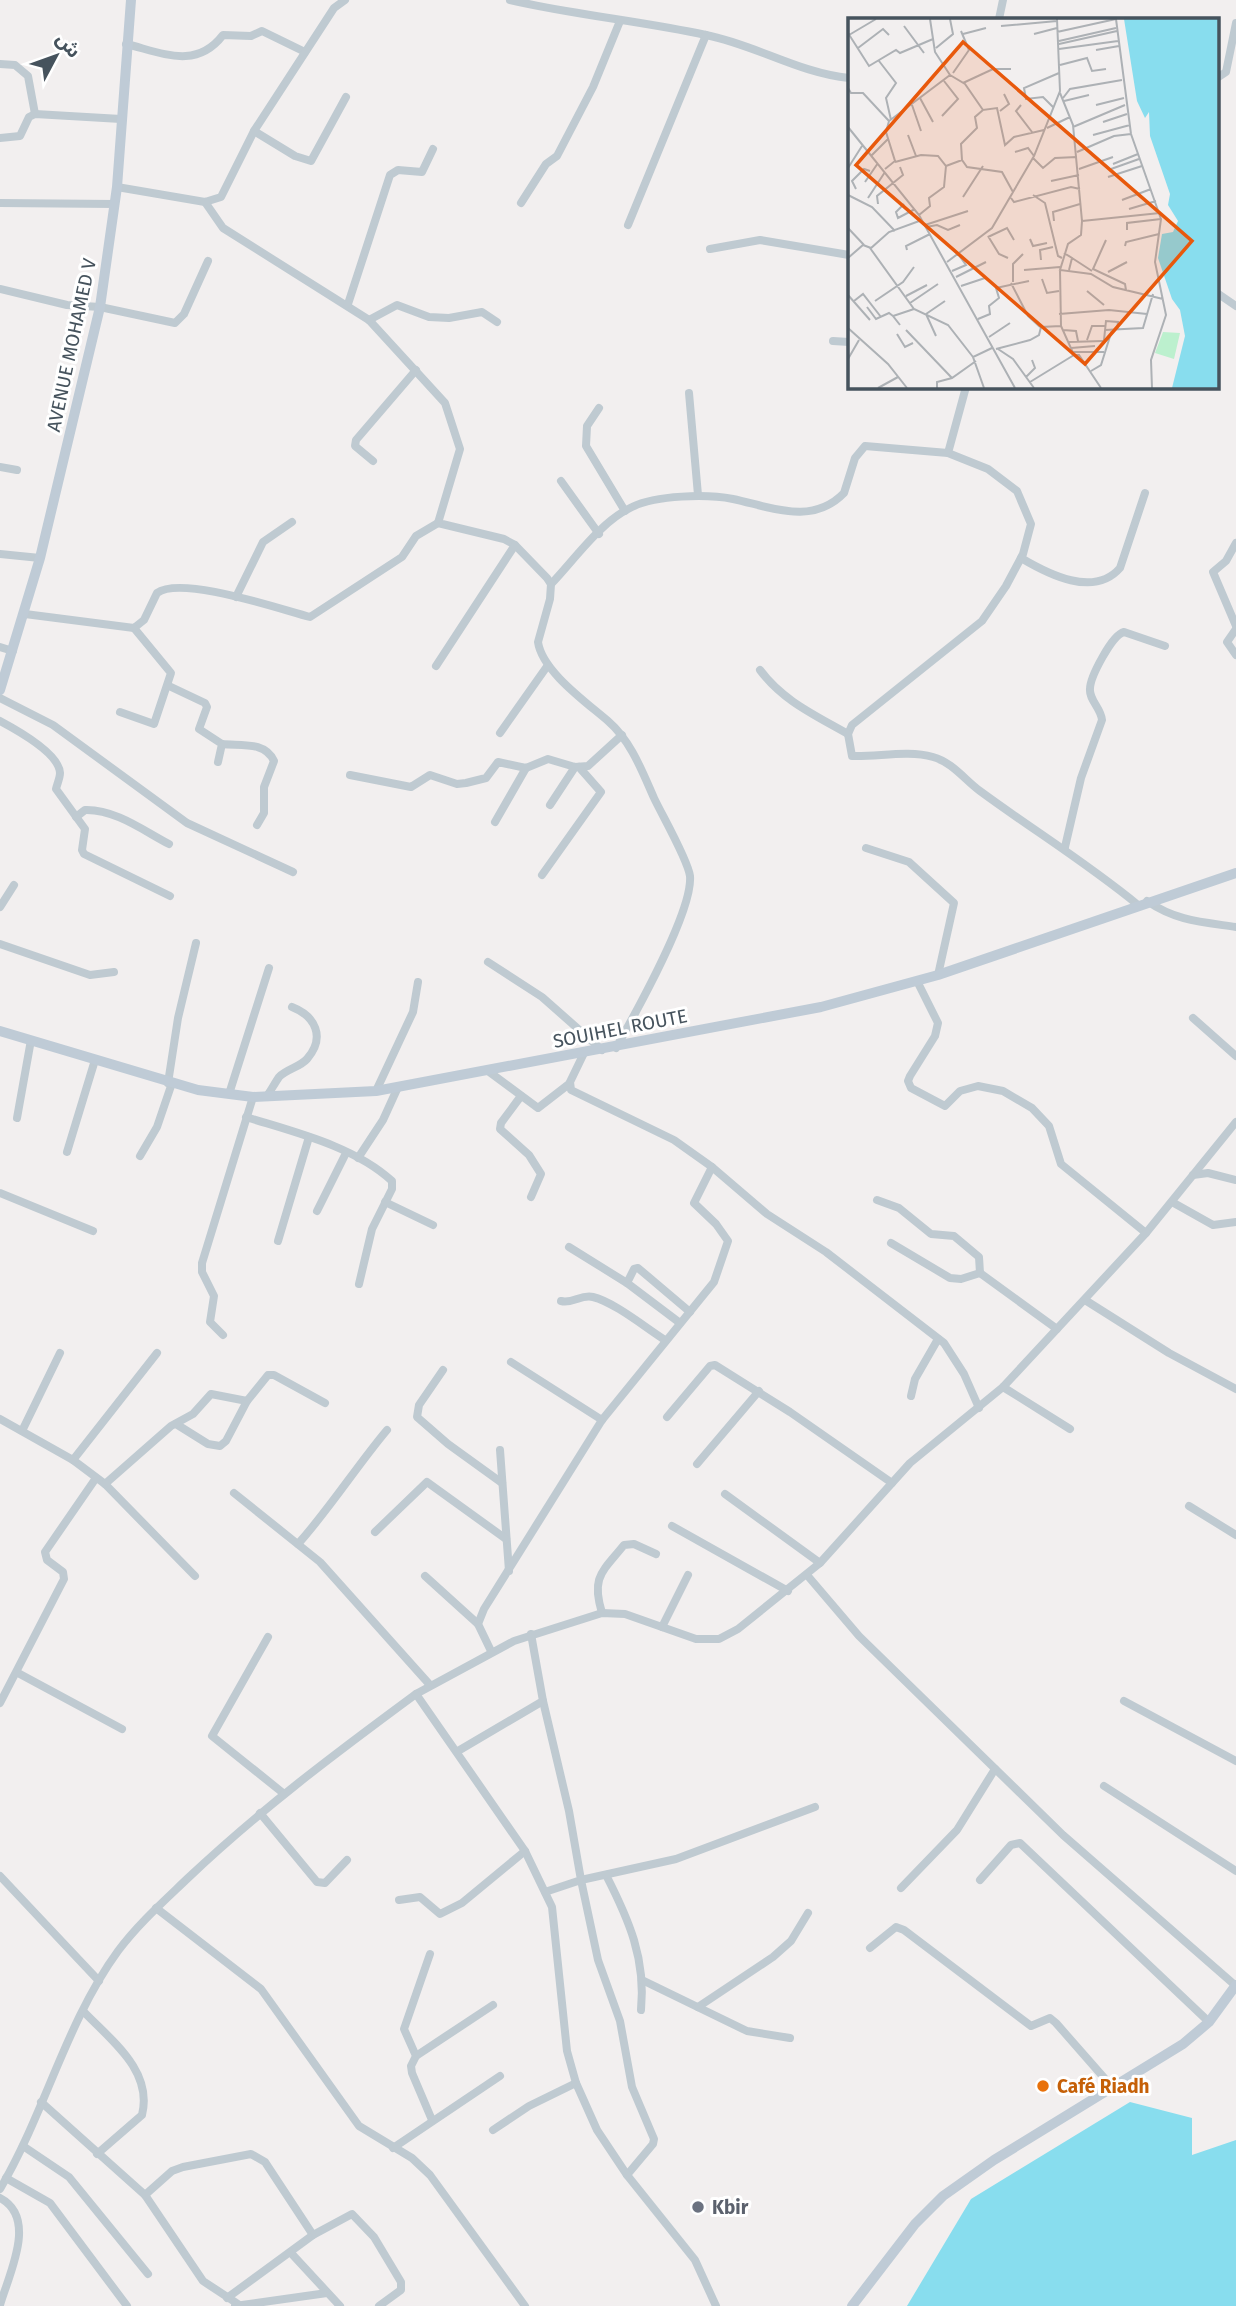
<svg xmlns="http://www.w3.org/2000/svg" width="1236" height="2306" font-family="'Fira Sans','Noto Sans Arabic',sans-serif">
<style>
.water{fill:#8de}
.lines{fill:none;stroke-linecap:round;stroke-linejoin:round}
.street{stroke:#bfcad1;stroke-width:8}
.secondary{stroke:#bfcbd6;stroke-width:10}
.food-dot{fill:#e8710a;stroke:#fff;stroke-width:2.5}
.worship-dot{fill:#6b7280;stroke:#fff;stroke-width:2.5}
.labels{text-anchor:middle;stroke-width:6;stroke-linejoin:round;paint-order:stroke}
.street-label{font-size:19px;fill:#46535d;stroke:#fff}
.food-label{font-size:19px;font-weight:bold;fill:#c56008;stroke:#fff;text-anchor:start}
.worship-label{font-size:19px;font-weight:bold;fill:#5b616d;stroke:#fff;text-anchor:start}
.inset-road{fill:none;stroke:#adb1b5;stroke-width:2}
.view{fill:#e8590c;fill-opacity:0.15;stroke:#e8590c;stroke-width:3.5}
.inset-edge{fill:none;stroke:#46535d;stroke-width:3.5}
</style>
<rect width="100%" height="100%" fill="#f2efef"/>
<polygon class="water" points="1130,2102 1192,2118 1192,2155 1236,2140 1236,2306 907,2306 971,2199"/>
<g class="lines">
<g class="street">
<path d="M510,0C575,15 641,21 706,35C756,45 799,73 849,78"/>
<polyline points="999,19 1003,0"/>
<path d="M126,44C163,53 196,70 223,35L251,36L262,31L305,52"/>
<polyline points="0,64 15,65 28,76 35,114"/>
<polyline points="1217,78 1226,72 1236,23"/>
<polyline points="254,131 295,156 311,161 346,97"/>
<polyline points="0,138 20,136 29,117 35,114 121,119"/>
<polyline points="117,187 205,202 221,197 254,131 334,8 345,0"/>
<path d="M205,202L223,228L369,320L445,403L460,449L438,523L504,539L515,545L547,578L551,584L550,599L538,642C542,671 586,702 608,721C631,741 642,771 654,798C662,815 688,860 690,876C693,911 635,1014 616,1048"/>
<polyline points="0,203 115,204"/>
<polyline points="521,203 546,164 557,156 593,87 620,21"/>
<polyline points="628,225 706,35"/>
<polyline points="710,249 760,240 849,255"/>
<polyline points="0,289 67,305 100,307 175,323 184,314 208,261"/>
<polyline points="1217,293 1236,306"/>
<polyline points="348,304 390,175 398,170 422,172 433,149"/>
<polyline points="369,320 397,305 429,317 449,318 482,312 497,322"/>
<polyline points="833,341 849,342"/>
<path d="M966,387L948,453L988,469L1017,491L1031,524L1023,554L1006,586L982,621L852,725L848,734L852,756C878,757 908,750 933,757C952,762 965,780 980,791C1033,830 1087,863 1138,905"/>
<polyline points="689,393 698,495"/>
<polyline points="599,408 587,426 586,446 625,511"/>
<polyline points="373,461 355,446 356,440 416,370"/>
<polyline points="0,467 17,470"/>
<polyline points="561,481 599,534"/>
<polyline points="1236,543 1226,561 1213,572 1236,626"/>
<polyline points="0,554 40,558"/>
<path d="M1021,558C1048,574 1094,598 1120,568L1145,493"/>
<path d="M551,584C575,559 600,522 632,507C656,495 707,494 733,499C771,507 812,526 844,493L855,458L865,446L948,453"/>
<polyline points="236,597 263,542 292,522"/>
<path d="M25,614L134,628L144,620L157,593C181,575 279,609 310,617L402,557L416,536L438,523"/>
<polyline points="1236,629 1227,642 1236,655"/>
<polyline points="0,647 13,651"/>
<polyline points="436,666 515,545"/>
<path d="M760,670C783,701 815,715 848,734"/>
<polyline points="169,686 205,703 207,707 199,729 222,744 218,762"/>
<polyline points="0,698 53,725 187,823 293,872"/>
<polyline points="120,712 154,724 171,673 134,628"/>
<path d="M0,721C15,729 59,753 60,773C60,778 57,784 56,789L85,829L82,850L84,854L170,896"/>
<polyline points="500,733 548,665"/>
<path d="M222,744C241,746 265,741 274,761L264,787V813L257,825"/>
<polyline points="350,775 411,787 430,775 457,784 466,783 486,778 498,762 526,768 548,759 575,767 588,766 622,735"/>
<polyline points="550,805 575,767"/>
<path d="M76,817L85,810C115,809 144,831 169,844"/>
<polyline points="495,822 526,768"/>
<path d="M1065,847L1081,778L1102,720C1101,708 1089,700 1090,689C1090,677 1112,635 1124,632L1165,646"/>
<polyline points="866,848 909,862 954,903 938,975"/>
<polyline points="542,875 601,792 579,767"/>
<path d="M1147,901C1176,921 1202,922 1236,927"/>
<polyline points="0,907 14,885"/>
<polyline points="0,944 90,975 114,972"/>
<polyline points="488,962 542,997 602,1050"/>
<polyline points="917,981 938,1023 935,1036 910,1076 908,1081 911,1088 945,1106 960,1091 978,1086 1003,1091 1032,1108 1049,1126 1061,1164 1146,1233"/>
<polyline points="1193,1018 1236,1056"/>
<polyline points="584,1053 570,1082 571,1090 674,1140 712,1167 767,1214 826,1252 944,1343 964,1374 979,1408"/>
<polyline points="488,1071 538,1108 569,1084"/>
<polyline points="168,1083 178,1018 196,943"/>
<polyline points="376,1091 413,1012 418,982"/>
<polyline points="229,1094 269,968"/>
<path d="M267,1096C271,1090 275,1083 279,1077C287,1069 300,1067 307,1059C326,1037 315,1016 292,1007"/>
<polyline points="521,1096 501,1123 500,1129 529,1155 541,1174 531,1197"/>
<path d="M246,1117C294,1132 354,1146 392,1181V1189L372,1229L359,1284"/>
<polyline points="17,1118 31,1040"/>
<polyline points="67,1152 95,1060"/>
<polyline points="140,1156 157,1127 172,1083"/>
<polyline points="358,1158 383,1120 398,1087"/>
<polyline points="1193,1175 1208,1173 1236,1180"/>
<polyline points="0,1193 93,1231"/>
<polyline points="877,1200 899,1208 931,1234 954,1236 979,1257 980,1273"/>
<polyline points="385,1202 433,1225"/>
<polyline points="1172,1202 1213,1225 1236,1222"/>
<polyline points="317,1211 346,1153"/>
<polyline points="278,1241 309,1137"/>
<polyline points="891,1243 950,1278 961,1279 980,1273"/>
<polyline points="569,1247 627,1283"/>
<polyline points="980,1273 1057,1329"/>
<polyline points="1085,1300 1169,1353 1236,1389"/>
<path d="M561,1301C573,1304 581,1294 593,1297C614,1302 646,1328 665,1340"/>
<polyline points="680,1323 627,1283 634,1269 638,1268 690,1312"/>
<polyline points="223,1335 210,1322 214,1296 202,1272 202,1263 253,1097"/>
<polyline points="511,1362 602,1420"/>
<polyline points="443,1370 419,1405 417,1417 448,1444 502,1483"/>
<polyline points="1003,1387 1070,1429"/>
<polyline points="911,1396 915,1379 938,1339"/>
<polyline points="667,1417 710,1366 715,1365 790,1412 892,1483"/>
<polyline points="0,1419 73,1460 105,1484 195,1576"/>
<polyline points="176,1424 208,1444 220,1446 226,1441 247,1401"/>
<polyline points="22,1431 60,1353"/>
<polyline points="500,1450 509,1571"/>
<polyline points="73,1460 157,1353"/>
<polyline points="697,1464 759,1391"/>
<polyline points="105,1484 171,1426 193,1414 211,1394 247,1401 268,1375 274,1375 325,1403"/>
<polyline points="234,1493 320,1562 430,1685"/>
<polyline points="725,1494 820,1563"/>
<polyline points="1189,1506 1236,1535"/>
<polyline points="672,1526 788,1591"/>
<polyline points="375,1532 427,1482 506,1539"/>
<path d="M298,1544C331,1507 356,1467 387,1430"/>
<polyline points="807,1575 859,1636 1063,1835 1236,1986"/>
<polyline points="425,1576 478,1624"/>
<path d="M602,1613C591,1577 602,1572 624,1545L634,1544L656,1554"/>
<polyline points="662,1627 688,1575"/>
<polyline points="268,1637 212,1736 283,1793"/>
<polyline points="491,1651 478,1624 484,1609 602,1420 714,1282 728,1241 716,1224 694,1203 712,1167"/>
<polyline points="18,1673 122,1729"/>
<polyline points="543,1701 569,1811 581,1880 545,1892"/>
<polyline points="1124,1701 1236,1761"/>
<polyline points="0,1703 64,1579 63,1572 47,1560 45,1552 96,1478"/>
<polyline points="458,1751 543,1701 531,1634"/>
<polyline points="1104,1786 1236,1871"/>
<polyline points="260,1813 317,1882 325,1883 347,1860"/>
<path d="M606,1875C629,1920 646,1959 641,2010"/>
<polyline points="0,1876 99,1981"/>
<polyline points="980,1880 1011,1845 1020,1843 1209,2022"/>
<polyline points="901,1888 957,1830 995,1769"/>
<polyline points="399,1900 420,1897 440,1914 462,1903 525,1851"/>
<polyline points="156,1908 261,1989 359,2126 412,2158 430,2175 525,2306"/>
<polyline points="870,1948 896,1927 904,1930 1031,2026 1050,2018 1056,2023 1113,2088"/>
<polyline points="430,1954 404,2029 416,2056 411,2066 412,2073 432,2120"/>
<polyline points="642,1980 747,2031 790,2038"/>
<polyline points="698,2007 773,1957 791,1941 808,1913"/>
<path d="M84,2012C112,2041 153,2071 142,2115L97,2154"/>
<polyline points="416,2056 493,2005"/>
<polyline points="41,2102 145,2195 203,2281 238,2304"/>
<polyline points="493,2130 529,2106 576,2083"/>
<polyline points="23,2146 69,2177 148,2274"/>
<polyline points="393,2148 500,2076"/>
<polyline points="627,2175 653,2144 654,2139 632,2087 620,2021 598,1960 581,1880 676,1859 815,1807"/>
<polyline points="6,2178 50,2203 127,2306"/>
<path d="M0,2189C45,2113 66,2022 118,1951C138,1924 164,1901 188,1878C261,1809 336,1753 416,1694"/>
<polyline points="145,2195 172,2171 183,2167 251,2154 265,2162 313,2235"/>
<path d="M0,2198C38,2218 9,2274 0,2305"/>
<polyline points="291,2253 340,2306"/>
<polyline points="227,2298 313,2235 352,2214 374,2237 401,2282 401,2290 379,2306"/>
<polyline points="235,2306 327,2293"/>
<polyline points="716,2306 695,2260 627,2175 597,2130 576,2083 567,2051 552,1907 525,1851 416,1694 514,1641 602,1613 625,1614 696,1639 719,1639 738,1629 820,1563 910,1463 1003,1387 1146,1233 1236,1122"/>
</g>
<g class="secondary">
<polyline points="0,690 40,558 100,307 117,187 131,0"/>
<polyline points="0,1031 198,1090 253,1097 376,1091 821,1007 938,975 1236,873"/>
<polyline points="852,2306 915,2224 943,2196 994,2160 1183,2044 1209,2022 1236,1985"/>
</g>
</g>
<circle class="food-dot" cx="1043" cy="2086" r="7"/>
<circle class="worship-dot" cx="698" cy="2207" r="7"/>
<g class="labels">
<g class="street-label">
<text transform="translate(71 345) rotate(-78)" y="7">AVENUE MOHAMED V</text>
<text transform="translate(620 1028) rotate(-11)" y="7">SOUIHEL ROUTE</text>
</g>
<g class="food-label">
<text x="1057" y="2093">Café Riadh</text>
</g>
<g class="worship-label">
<text x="712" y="2214">Kbir</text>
</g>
</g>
<g transform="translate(848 18)">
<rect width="371" height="371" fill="#f2efef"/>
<path d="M315,314L332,315L326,341L307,335Z" fill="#bcf0ce"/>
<path d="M276,1H371V370H324L337,318L332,292L324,281L310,240L314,216L325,214L330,203L320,187L322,176L302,118L301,94L297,100L289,83Z" fill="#8de"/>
<path class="inset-road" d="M268,1L283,116L313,201L307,244L318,297L303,342L304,370M56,8L76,35M153,8L209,3M209,14L268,1M0,15L21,48L48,32L52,35L85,21M115,16L138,10M186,16L209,10M1,17L28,1M211,23L268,10M211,26L269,13M10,30L35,11L41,17M88,30L105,16L102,1M211,31L270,23M248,32L271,28M31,43L48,65L38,80L43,102M212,47L239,40L244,53L258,51M105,55L121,32L113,13M102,57L117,66L135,92L149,90L157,127L166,119L196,112M115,65L145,51H163M0,70L3,75H15L41,103M212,75L225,107L234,203L233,217L220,226L212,252L243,256L265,269L315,281M72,80L85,104M215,80L222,71L274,62M216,83L241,77M64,87L73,113M173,87L168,93L184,114M248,87L276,80M205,89L195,79L178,81L176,70L211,55M152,93L161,86L156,76M94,98L110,81L96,63M255,104L279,96M0,109L71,197L167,370M225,109L277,87M199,110L222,99M60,117L68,138M245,117L282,107M167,134L180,130L186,138M229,134L266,118L283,116M23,138L40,121M185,140L195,150L207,140L229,139M114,142L113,126L129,110L127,99L135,92M47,144L73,137L90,138L98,148L114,142L119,149L154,154L165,174M265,146L290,136M0,150L14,128M37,151L47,143L38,114L41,103L102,57L87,34L82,1M231,151L265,139M263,151L291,141M260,159L294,148M203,163L231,157M17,164L30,145M8,171L4,163L16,151L22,153M0,177L24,189L47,213M185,177L197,185L210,238L214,240M115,179L135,148M20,180L37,154M163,180L166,184L223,169L232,171M274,182L303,171M30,186L29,178L55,157L52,149M56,186L48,194L50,200L67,191M281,191L308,183M71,197L82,188L81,180L96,169L98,148M206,203L205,194L232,186M234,203L312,195M77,207L120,193M78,209L89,207L100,212L112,207M0,210L16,227M279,212V205L313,201M140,218L151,236L160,240M140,219L159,210L166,222M182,221L185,228L199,225M258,222L245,251L277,266L278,272M277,228L278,224L311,216M22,230L66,291L100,307L125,339M59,232L58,228L82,216M216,235L224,240L221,252M0,240L15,227L23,230L41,214L74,202M224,240L244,253M193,242L192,232L205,229M99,244L144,210L186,138L212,73L209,1M176,252L212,249M212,252L213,308L226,337H231L253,370M104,253L118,247L110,236M260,254L279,244M108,259L138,244M194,261L199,275L211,273M165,264V246L175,236M163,265L180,298L192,309M113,268L137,260M239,273L256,287M0,277L22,302M58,278L79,267M6,283L15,276L33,299M27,283L55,264L66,249M62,285L90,266M19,289L28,301L41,295L45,298M211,296L261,292L299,296M130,301L142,296L141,288L151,280L148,270L181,263M52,307L45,298L66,291M0,310L40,346L59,370M58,312L104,360M215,312L228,313L230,323M257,312L295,310L305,276M49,316L57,329L65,325M88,318L78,296L97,283M141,319L162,305M239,322L244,308H257M256,322L258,303L270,304L269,312M221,324L255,323M223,330L247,328M148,331L182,322L191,317L193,309L213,308M150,331L165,341L186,370M225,334H256M0,341L11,322M243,353L253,347L264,312M178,359L187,350L184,342M182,364L226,337M30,370L50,359M89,370V364L104,360L128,343M136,370L125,339L144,330"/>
<path class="view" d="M115,24L344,223L237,346L8,147Z"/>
<rect width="371" height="371" class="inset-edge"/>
</g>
<g transform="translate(56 56) rotate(49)" stroke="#ffffff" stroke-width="5" paint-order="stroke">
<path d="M0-5L12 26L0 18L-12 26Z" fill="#46535d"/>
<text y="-10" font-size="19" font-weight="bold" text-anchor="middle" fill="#46535d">ش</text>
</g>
</svg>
